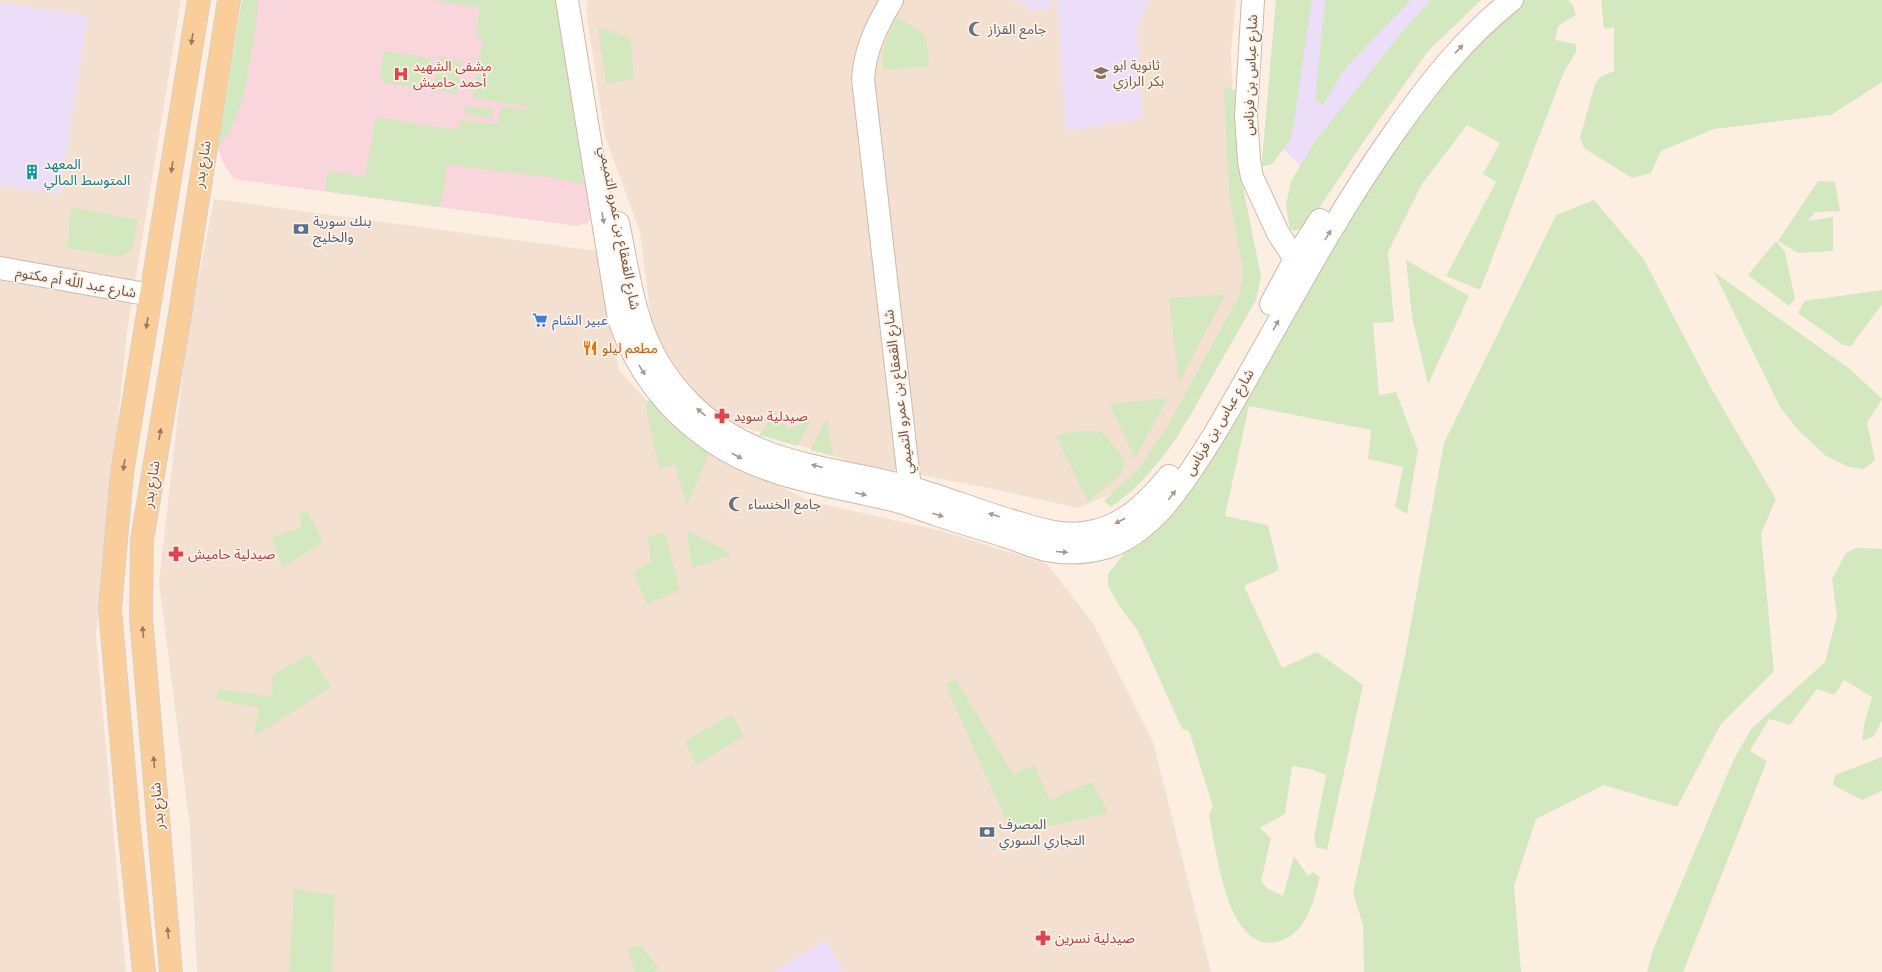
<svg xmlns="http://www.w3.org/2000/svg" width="1882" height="972" font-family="'Noto Sans','Noto Sans Arabic',sans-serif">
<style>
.residential{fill:#f3e0d0}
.education{fill:#ecdef8}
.medical{fill:#f9d5dc}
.green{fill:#d4e8c0}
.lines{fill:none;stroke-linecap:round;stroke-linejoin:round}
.secondary-casing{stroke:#d1b7a9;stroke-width:24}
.primary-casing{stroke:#d8cfcc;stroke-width:24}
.secondary{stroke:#fff;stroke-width:22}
.primary{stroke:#face9a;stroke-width:22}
.oneway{fill:#9b7961}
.oneway2{fill:#aa9892}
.labels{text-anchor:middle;stroke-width:3.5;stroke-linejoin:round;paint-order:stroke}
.worship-label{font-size:14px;fill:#5b616d;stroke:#fff3e7;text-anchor:start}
.education-label{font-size:14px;fill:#785e54;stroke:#fff3e7;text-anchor:start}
.health-label{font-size:14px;fill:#be3a42;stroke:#fff3e7;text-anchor:start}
.street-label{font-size:14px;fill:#725449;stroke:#fff3e7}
.culture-label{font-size:14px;fill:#0d838f;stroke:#fff3e7;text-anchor:start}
.service-label{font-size:14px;fill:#4e5e75;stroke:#fff3e7;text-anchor:start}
.shop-label{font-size:14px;fill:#366cbe;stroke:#fff3e7;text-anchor:start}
.food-label{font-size:14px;fill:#c56008;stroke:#fff3e7;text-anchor:start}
</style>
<rect width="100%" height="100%" fill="#fcefe1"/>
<g class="residential">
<polygon points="0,0 181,0 127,332 96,635 126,972 0,972"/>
<polygon points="588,0 1236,0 1231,51 1235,164 1251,280 1183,417 1125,488 1078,508 984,487 855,463 740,426 710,410 679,376 652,325 640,232 605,136 586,10"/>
<polygon points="214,199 596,251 619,370 677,434 809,501 942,531 1047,564 1093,623 1153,742 1211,972 197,972 190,827 159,582 187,335"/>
</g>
<g class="education">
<polygon points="1014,0 1050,0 1051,9 1027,11 1026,2 1014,3"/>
<polygon points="1057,0 1149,0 1138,26 1142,119 1066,131"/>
<polygon points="1276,0 1481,0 1428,51 1366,138 1307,226 1295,231 1290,229 1286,205 1291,181 1301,166 1283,149 1272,164 1263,166 1262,161"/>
<polygon points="0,2 88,16 60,194 0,185"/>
<polygon points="826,940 844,972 773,972"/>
</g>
<polygon class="medical" points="242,0 562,0 591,213 590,219 588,223 577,226 234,179 223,163 218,148"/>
<g class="green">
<path d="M242,0H258V10C250,54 248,113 218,148Z"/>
<polygon points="433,0 562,0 587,185 550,177 447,165 444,189 439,207 325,191 327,171 365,177 376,117 456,130 462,120 497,124 502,106 526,110 528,106 472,98 483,39 476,34 480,8"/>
<polygon points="1276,0 1312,0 1293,128 1290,140 1272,164 1263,166 1262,161"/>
<polygon points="1325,0 1411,0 1347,66 1323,105 1315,100"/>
<polygon points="1431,0 1481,0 1428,51 1366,138 1307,226 1295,231 1290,229 1286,205 1291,181 1316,140 1397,38"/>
<path d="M1522,0H1568L1573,5L1576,15L1558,26L1555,40L1576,44V52L1563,74L1480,290L1446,276L1496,182L1483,174L1500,143L1467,125L1422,184L1388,252L1394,322L1373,323L1379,395L1396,392L1418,450L1407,514L1395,507L1403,467L1368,459L1371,430L1249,406L1225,516L1268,525L1279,570L1244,586L1282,668L1317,652L1363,685L1327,850L1316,847L1314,838L1326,775L1310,769L1292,766L1285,814L1260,828L1271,838L1261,881L1267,888L1283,896L1294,856L1308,876L1313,872L1320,877C1313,901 1308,932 1280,941C1227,958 1216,848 1209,815L1213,806L1189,731L1182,729L1138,631L1120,607L1108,586V574L1127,550L1325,260L1408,121L1462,55Z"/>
<polygon points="1601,0 1882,0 1882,82 1831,115 1714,129 1661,151 1651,173 1632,178 1584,148 1580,138 1595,84 1600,77 1614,71 1614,27 1604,29"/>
<path d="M898,17L926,36L929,66L883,70C881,49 886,35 898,17Z"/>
<polygon points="598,27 631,39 634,79 606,84"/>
<polygon points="384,51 431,58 426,89 380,82"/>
<polygon points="438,57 462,61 457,94 433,90"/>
<path d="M1224,88L1235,90L1244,192L1261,276L1256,300C1240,328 1224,356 1208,384C1182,431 1156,476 1111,507L1104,501L1140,467L1167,427L1240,294L1243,271L1229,192Z"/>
<polygon points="466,106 493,109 492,118 465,114"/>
<polygon points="1818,181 1835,182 1840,211 1815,212 1808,221 1833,217 1833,251 1798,253 1778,241"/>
<polygon points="1594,200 1643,258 1711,388 1776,499 1761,534 1774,671 1721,724 1677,807 1604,785 1536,819 1514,886 1521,972 1364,972 1363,925 1353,893 1405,656 1444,443 1556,215"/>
<polygon points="71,207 138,220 132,249 120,257 67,248"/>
<polygon points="1776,241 1785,252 1795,299 1789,306 1748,275"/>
<polygon points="1406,260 1469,296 1428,384 1412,317"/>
<polygon points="1714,272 1850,369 1882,399 1867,423 1875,460 1864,469 1849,467 1826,456 1798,430 1780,407"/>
<polygon points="1882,290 1882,304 1851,346 1843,345 1798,313 1804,301"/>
<polygon points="1225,295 1179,383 1169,298"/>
<polygon points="1168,398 1135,458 1109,404"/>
<polygon points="653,400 710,451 687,505 675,465 659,468 647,414 646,401"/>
<polygon points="776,411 788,429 810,421 798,446 759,435"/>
<polygon points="827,418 833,456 810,450"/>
<polygon points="1077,431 1102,432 1125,460 1122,473 1088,502 1056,436"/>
<polygon points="308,512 323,542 282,568 272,538 301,527 299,514"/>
<polygon points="687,530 733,555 692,568"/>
<polygon points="665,533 680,590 647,604 633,572 651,562 648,536"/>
<polygon points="1856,548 1882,549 1882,720 1874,736 1862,741 1864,725 1872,697 1844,680 1834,695 1817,689 1790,725 1769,719 1750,751 1767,761 1683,972 1647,972 1653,950 1733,761 1751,729 1825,662 1837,616 1832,579 1846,553"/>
<polygon points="309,654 331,687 254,737 259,708 215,699 219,689 272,697 273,675"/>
<polygon points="956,680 1013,774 1034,765 1050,800 1092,782 1109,813 1012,834 945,684"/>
<polygon points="732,714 744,736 696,765 685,741"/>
<polygon points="1882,757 1882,791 1862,800 1833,785 1835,775"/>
<polygon points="294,889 335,895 332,972 289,972"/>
<path d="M639,945C648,952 651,960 659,967L654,972H635L628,949Z"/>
</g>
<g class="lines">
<g class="secondary-casing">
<g id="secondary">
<path d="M567,0L619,319C636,370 668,412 713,442C769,480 835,485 900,502C913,506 925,511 938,515C961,523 984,529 1008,537C1020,541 1033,547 1046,550C1066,554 1088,553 1108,547C1157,530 1187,477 1214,435C1274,334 1326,229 1394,133C1429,83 1464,38 1512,0"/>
<path d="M892,0C877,25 865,49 863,79L910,488"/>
<polyline points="1253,0 1246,115 1249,160 1252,177 1278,233 1295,259 1305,266"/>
<path d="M618,223C633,294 636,348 689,402C709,423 734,439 761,450C807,469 861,474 909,487C945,497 980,512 1016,522C1039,529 1060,536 1084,533C1122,528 1146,504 1169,476"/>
<polyline points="0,268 151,295"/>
<polyline points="1271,304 1295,259 1320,220"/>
</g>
</g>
<g class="primary-casing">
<g id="primary">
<polyline points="144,972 129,828 110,609 122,473 199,0"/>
<polyline points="171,972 141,617 142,540 180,314 229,0"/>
</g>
</g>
<use href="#secondary" class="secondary"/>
<use href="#primary" class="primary"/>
</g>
<defs><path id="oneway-solid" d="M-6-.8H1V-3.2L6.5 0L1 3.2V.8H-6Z"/></defs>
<g class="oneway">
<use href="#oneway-solid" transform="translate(192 39) rotate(99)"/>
<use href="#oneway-solid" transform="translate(172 167) rotate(99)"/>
<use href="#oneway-solid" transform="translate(147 323) rotate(99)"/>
<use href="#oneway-solid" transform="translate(160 434) rotate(-80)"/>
<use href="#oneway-solid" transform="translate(124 465) rotate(99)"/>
<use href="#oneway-solid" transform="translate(143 632) rotate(-95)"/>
<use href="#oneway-solid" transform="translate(154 762) rotate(-95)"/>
<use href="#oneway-solid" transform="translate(168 933) rotate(-95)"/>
</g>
<g class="oneway2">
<use href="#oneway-solid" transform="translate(1459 49) rotate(-47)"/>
<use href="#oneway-solid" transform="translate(603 218) rotate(80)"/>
<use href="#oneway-solid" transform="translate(1328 235) rotate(-59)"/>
<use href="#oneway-solid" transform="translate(1276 325) rotate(-61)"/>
<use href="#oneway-solid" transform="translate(642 370) rotate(58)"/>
<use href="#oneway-solid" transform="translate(701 412) rotate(-139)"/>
<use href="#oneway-solid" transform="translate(737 456) rotate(28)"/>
<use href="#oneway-solid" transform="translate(817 466) rotate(-166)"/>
<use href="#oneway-solid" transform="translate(861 494) rotate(13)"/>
<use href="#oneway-solid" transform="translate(1172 495) rotate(-52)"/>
<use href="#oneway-solid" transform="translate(938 515) rotate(18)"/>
<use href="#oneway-solid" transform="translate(994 515) rotate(-162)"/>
<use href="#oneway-solid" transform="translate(1120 521) rotate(152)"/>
<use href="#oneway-solid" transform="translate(1062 552) rotate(5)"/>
</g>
<defs>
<g id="mosque-bare" transform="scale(1.2)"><path d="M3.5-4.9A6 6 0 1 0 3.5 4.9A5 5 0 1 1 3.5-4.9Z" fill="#6b7280" stroke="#fff3e7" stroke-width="2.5" paint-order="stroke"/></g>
<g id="school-bare" transform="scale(1.2)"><path d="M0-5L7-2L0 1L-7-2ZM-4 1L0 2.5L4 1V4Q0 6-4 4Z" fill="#8d6e63" stroke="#fff3e7" stroke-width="2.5" paint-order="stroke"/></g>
<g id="hospital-bare" transform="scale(1.2)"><path d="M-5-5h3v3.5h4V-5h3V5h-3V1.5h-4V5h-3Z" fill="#e0444e" stroke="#fff3e7" stroke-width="2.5" paint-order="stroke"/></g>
<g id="building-bare" transform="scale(1.2)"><path d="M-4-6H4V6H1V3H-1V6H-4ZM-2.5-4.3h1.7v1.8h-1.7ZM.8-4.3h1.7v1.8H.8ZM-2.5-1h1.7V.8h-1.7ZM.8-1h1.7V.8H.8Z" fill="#0f9aa8" stroke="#fff3e7" stroke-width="2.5" paint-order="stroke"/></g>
<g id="bank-bare" transform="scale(1.2)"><path d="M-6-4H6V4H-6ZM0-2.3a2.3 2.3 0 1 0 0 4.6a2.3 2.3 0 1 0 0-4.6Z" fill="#5c6f8a" stroke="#fff3e7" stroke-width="2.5" paint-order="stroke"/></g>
<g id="supermarket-bare" transform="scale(1.2)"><path d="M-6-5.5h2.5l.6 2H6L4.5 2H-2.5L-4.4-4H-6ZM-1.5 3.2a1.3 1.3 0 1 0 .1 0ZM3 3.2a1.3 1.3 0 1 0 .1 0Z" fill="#3f7fe0" stroke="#fff3e7" stroke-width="2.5" paint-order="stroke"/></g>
<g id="restaurant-bare" transform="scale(1.2)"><path d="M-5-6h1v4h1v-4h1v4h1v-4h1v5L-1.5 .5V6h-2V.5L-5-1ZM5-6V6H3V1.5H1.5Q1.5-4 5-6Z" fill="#e8710a" stroke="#fff3e7" stroke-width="2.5" paint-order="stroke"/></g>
<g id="pharmacy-bare" transform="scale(1.2)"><path d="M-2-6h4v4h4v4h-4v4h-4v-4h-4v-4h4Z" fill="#e0444e" stroke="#fff3e7" stroke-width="2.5" paint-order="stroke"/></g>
</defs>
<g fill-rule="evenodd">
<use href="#mosque-bare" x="976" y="29"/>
<use href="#school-bare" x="1101" y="73"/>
<use href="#hospital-bare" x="401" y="74"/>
<use href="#building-bare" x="32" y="172"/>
<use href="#bank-bare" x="301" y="229"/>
<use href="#supermarket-bare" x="540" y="320"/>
<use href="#restaurant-bare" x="590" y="348"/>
<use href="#pharmacy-bare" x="722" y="416"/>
<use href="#mosque-bare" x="736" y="504"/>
<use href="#pharmacy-bare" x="176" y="554"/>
<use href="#bank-bare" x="987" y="832"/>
<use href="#pharmacy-bare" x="1043" y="938"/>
</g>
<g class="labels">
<g class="worship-label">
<text x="988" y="34">جامع القزاز</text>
<text x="748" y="509">جامع الخنساء</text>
</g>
<g class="education-label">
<text x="1113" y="70">ثانوية ابو<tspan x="1113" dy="16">بكر الرازي</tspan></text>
</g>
<g class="health-label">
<text x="413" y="71">مشفى الشهيد<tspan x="413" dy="16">أحمد حاميش</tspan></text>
<text x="734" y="421">صيدلية سويد</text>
<text x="188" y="559">صيدلية حاميش</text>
<text x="1055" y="943">صيدلية نسرين</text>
</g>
<g class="street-label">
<text transform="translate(1250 75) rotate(-88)" y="5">شارع عباس بن فرناس</text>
<text transform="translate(202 164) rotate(-81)" y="5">شارع بدر</text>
<text transform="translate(620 228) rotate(79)" y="5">شارع القعقاع بن عمرو التميمي</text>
<text transform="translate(76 282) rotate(10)" y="5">شارع عبد اللّه أم مكتوم</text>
<text transform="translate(898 392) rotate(-97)" y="5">شارع القعقاع بن عمرو التميمي</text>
<text transform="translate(1219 422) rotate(-59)" y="5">شارع عباس بن فرناس</text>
<text transform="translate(151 484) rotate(-81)" y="5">شارع بدر</text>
<text transform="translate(157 806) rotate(-95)" y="5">شارع بدر</text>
</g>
<g class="culture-label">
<text x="44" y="169">المعهد<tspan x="44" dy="16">المتوسط المالي</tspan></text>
</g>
<g class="service-label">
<text x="313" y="226">بنك سورية<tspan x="313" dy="16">والخليج</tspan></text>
<text x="999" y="829">المصرف<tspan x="999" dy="16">التجاري السوري</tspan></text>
</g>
<g class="shop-label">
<text x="552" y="325">عبير الشام</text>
</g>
<g class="food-label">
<text x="602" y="353">مطعم ليلو</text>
</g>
</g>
</svg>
